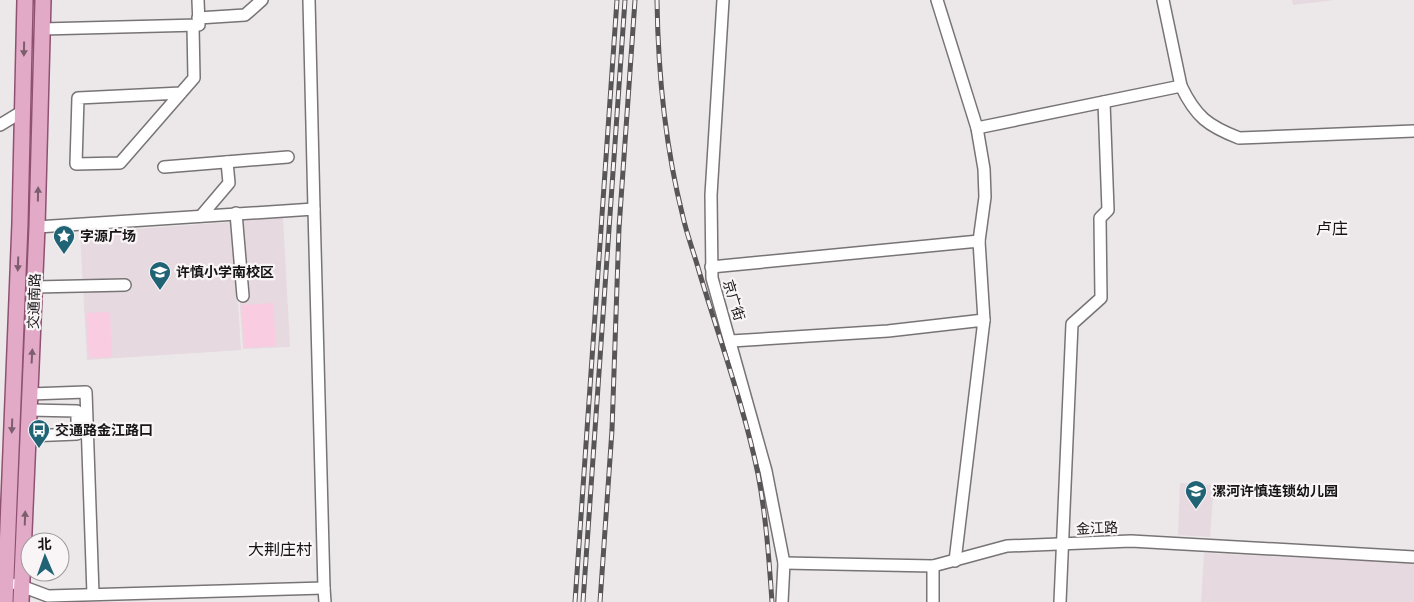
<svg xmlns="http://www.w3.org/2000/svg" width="1414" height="602" font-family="Mulish,'Noto Sans SC',sans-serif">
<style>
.built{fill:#e6d9df}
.green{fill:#f9cce1}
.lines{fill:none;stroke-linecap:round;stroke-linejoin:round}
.minor-casing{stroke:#787476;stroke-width:14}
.major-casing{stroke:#8f5171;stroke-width:18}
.minor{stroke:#fff;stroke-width:11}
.major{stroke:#e3aac8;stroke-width:15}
.rail-casing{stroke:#585556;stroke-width:5}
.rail{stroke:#f9f5f7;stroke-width:3;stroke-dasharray:9;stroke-linecap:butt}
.oneway{fill:#7c5f6e}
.labels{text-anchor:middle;stroke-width:4.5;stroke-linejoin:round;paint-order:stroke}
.poi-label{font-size:14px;font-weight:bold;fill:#161415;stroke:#f9f5f7;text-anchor:start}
.street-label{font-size:14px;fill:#161415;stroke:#f9f5f7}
.quarter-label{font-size:16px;fill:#161415;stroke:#f9f5f7}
</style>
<rect width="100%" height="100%" fill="#ece8e9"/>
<g class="built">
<polygon points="1292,0 1335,0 1293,5"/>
<polygon points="283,217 290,347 243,349 234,222"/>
<polygon points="233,222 241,350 87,360 80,233"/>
<polygon points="1180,483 1214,485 1210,537 1178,535"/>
<polygon points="1204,553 1414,563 1414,602 1201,602"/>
</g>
<g class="green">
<polygon points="273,303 276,346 244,348 241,305"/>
<polygon points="110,312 112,357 89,358 86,313"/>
</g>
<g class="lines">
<g class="minor-casing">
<g id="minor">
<polyline points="309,0 314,209"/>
<polyline points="723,0 711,195 712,278 766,471 784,563 782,602"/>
<polyline points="937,0 977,128 984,169 985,197 979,241"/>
<polyline points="198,18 245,15 262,0"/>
<polyline points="42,29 199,25 198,0"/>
<path d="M1181,86C1196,117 1208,126 1239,138L1414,131"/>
<polyline points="181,93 78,98 76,164 120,163 194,78 193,26"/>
<polyline points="0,125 23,111"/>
<polyline points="977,128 1181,86 1163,0"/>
<polyline points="164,167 288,157"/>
<polyline points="236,213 243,296"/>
<polyline points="201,216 229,183 227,162"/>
<polyline points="711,267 979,241 984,320"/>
<polyline points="35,287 125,285"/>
<polyline points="731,341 888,331 984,320 955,561"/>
<polyline points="30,394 86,392 93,594"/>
<polyline points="28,436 77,434 77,411 29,410"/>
<polyline points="784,563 933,566 1007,546 1131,541 1414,557"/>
<polyline points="933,566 933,602"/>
<polyline points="16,584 48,596 324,588 314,209 37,227"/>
<polyline points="324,588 325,602"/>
<polyline points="1060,602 1072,324 1101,298 1100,218 1108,210 1104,102"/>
</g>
</g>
<g class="major-casing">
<g id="major">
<polyline points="5,602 20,223 25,0"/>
<polyline points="21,602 37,227 43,0"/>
</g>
</g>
<use href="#minor" class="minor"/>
<use href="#major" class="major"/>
<g class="rail-casing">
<g id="rail">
<path d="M657,0C658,73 665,146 683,217C687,235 694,253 699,271C719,338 744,406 758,474C766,516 769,559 772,602"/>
<polyline points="575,602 617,0"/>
<polyline points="583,602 625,0"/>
<polyline points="600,602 612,430 619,228 635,0"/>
</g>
</g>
<use href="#rail" class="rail"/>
</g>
<defs><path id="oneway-solid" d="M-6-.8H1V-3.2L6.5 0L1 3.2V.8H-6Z" transform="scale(1.25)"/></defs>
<g class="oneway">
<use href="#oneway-solid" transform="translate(24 49) rotate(91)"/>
<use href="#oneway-solid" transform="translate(38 194) rotate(-89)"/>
<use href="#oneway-solid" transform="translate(18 264) rotate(92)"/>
<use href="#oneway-solid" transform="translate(32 356) rotate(-87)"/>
<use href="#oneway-solid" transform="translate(12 426) rotate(92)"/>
<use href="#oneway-solid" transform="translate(25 518) rotate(-88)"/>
</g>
<defs>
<g id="sight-pin" transform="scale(1.125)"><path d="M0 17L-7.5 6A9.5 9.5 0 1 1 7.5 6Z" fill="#1f6375" stroke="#f9f5f7"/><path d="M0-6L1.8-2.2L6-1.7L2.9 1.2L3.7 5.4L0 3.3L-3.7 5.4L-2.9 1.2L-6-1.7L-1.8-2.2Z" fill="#fff"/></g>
<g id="school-pin" transform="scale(1.125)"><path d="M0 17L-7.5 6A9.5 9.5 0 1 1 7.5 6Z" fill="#1f6375" stroke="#f9f5f7"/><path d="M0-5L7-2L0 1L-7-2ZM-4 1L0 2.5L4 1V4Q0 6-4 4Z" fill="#fff"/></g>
<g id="bus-pin" transform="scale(1.125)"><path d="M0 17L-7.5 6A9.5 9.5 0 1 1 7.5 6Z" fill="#1f6375" stroke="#f9f5f7"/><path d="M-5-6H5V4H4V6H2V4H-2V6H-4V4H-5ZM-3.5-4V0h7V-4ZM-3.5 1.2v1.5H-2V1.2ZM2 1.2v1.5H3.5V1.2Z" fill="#fff"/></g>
</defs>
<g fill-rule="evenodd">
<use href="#sight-pin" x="64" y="236"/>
<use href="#school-pin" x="160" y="272"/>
<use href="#bus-pin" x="39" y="430"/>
<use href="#school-pin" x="1196" y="491"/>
</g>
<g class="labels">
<g class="poi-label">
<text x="80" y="241">字源广场</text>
<text x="176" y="277">许慎小学南校区</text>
<text x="55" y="435">交通路金江路口</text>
<text x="1212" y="496">漯河许慎连锁幼儿园</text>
</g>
<g class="street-label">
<text transform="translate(734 300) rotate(73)" y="5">京广街</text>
<text transform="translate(34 301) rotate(-88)" y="5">交通南路</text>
<text transform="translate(1097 528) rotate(-3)" y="5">金江路</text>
</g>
<g class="quarter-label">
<text x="1332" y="234">卢庄</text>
<text x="280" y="555">大荆庄村</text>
</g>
</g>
<g transform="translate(45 557) rotate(358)"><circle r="24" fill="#f9f5f7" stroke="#9e9b9d"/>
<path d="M0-4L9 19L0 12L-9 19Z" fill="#1f6375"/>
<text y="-8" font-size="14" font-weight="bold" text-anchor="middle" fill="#161415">北</text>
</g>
</svg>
